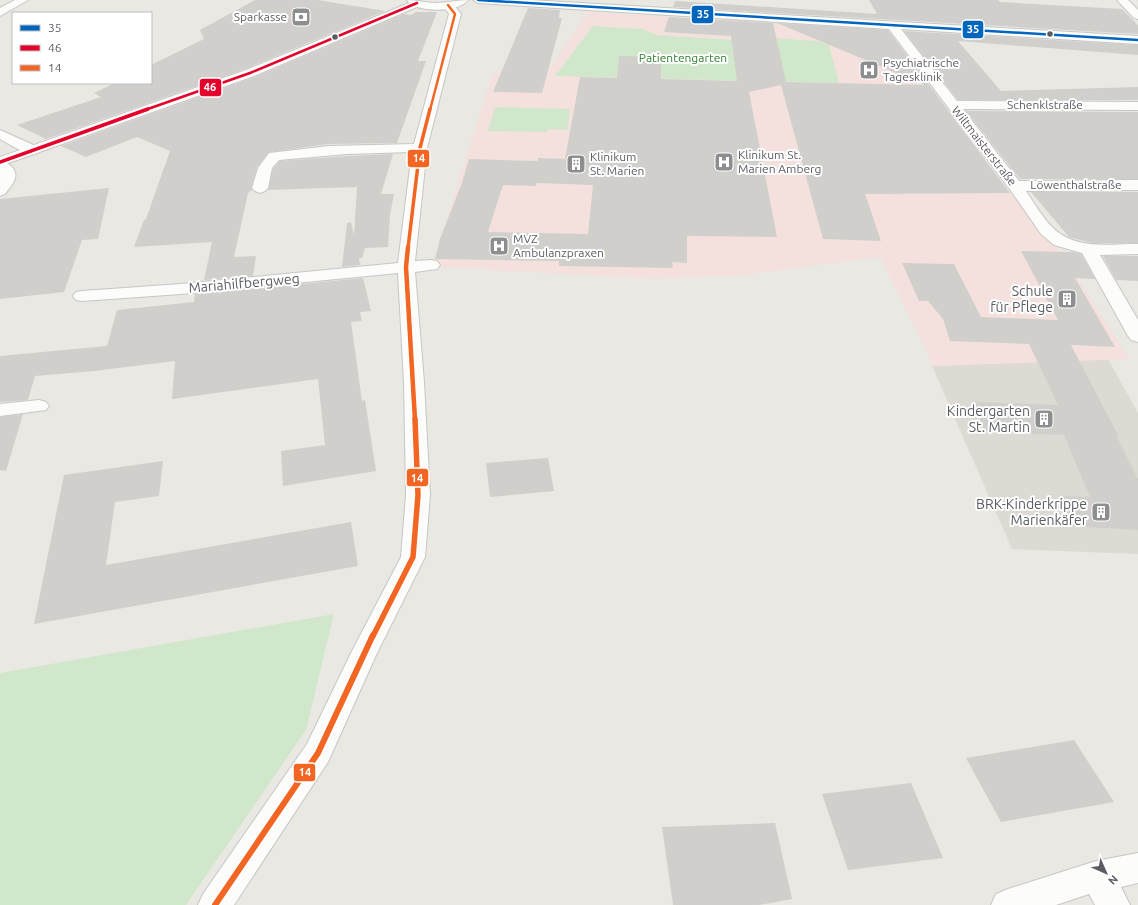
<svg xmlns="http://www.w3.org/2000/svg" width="1138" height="905" font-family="Ubuntu,sans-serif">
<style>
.education{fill:#dddad3}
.medical{fill:#f4e1de}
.green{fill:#d1e7cc}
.building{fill:#d0cfcc;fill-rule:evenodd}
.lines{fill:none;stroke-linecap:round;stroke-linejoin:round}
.street-casing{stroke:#c6c6c5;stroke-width:2}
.secondary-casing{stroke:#c6c6c5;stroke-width:2}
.street{fill:#fcfcfb;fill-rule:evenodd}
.secondary{fill:#fcfcfb;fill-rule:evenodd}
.bus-1-casing{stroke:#fff;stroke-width:4}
.bus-2-far1-casing{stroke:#fff;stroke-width:4}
.bus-2-casing{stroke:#fff;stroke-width:5.5}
.bus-3-far4-casing{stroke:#fff;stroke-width:4}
.bus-3-far3-casing{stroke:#fff;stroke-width:5.5}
.bus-3-far2-casing{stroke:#fff;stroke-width:7}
.bus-3-far1-casing{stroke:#fff;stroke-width:8}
.bus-3-casing{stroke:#fff;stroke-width:10}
.bus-1{stroke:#0065bd;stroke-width:2.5}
.bus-2-far1{stroke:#e4002b;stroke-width:2.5}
.bus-2{stroke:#e4002b;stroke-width:3.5}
.bus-3-far4{stroke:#f26522;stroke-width:2.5}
.bus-3-far3{stroke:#f26522;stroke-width:3.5}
.bus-3-far2{stroke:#f26522;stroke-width:4.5}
.bus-3-far1{stroke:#f26522;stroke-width:5.5}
.bus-3{stroke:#f26522;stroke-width:6}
.bus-dot{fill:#595d62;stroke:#fff;stroke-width:1.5}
.labels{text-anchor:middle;stroke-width:4;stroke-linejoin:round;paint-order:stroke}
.far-poi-label{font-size:12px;fill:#595d62;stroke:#fff;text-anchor:start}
.far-park-label{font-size:12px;fill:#2f8230;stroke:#fff}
.far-street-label{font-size:12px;fill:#595d62;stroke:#fff}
.street-label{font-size:14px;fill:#595d62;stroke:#fff}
.poi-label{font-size:14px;fill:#595d62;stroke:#fff;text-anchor:end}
.line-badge{stroke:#fff;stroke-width:1.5}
.badge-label{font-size:11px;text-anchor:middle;font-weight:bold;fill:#fff}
</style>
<rect width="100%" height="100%" fill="#eae8e3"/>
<polygon class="education" points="1108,359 1138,413 1138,554 1012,549 932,366"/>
<polygon class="medical" points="588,12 879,28 923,91 1061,252 1129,359 932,366 928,354 880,257 744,275 655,279 432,267 492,75 502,70 548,71"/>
<g class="green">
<polygon points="593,26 642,29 657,35 763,42 775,38 816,41 829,45 839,83 555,76"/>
<polygon points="495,107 570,109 567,130 547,129 547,132 488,131"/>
<polygon points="334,614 306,730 186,905 0,905 0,673"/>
</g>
<g class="building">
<polygon points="255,0 318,0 385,11 245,69 46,139 17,125 101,97 94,93 115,83 151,83 151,65 204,39 200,30"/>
<polygon points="869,0 998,0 1000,2 1122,9 1138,25 1138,34 673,7 675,1 877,14"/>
<polygon points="528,8 560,10 559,18 562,18 542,93 493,92"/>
<polygon points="416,12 437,12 418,61 426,61 397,143 329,144 269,152 257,167 251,188 252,190 248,193 234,257 256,256 253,276 204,280 212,242 134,247 144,220 146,219 170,151 137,137 86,157 61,146 255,77 404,14 411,15"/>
<path d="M669,17L773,23L786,82L925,85L777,23L888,30L1010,193L865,194L881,241L823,239L781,85L749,92L777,237L687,236V263L672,262L673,268L559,266V261L435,259L440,239L462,183L469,159L538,161V158L565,159L580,77L617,78L619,56L661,57V79L737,81L731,36L664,32ZM537,183L593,185L588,234L488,232L503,185L536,186Z"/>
<polygon points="904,31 1138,45 1138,55 958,41 1001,91 1138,87 1138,100 958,100"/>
<polygon points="966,111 1138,112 1138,179 1020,179"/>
<polygon points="393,154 381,194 394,194 390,215 388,247 365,248 362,258 359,258 360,265 342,267 347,223 351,222 354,236 357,187 268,190 273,169 280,161 347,156"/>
<polygon points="109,188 98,239 82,240 64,292 0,299 0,199"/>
<polygon points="1029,192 1138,192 1138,243 1093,243 1072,238 1069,237 1031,192"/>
<polygon points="1021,251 1073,252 1081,254 1095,279 1075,278 1115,347 1071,345 1119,437 1117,437 1138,479 1138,530 1070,526 1058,496 1090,497 1064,435 985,432 973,402 1058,405 1029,344 950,341 943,319 928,301 919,301 902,263 954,264 981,317 1058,320"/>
<polygon points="1103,256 1138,256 1138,281 1116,280"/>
<polygon points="363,278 371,311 360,312 362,321 351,322 362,401 365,400 376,471 283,486 281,451 325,445 318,379 172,399 175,361 94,371 35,376 28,400 0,402 0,356 107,346 117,310 194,302 195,294"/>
<polygon points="23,414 6,471 0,470 0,417"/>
<polygon points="548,458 554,491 490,497 486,463"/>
<polygon points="163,461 159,496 115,502 106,565 351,522 358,566 34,624 64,475"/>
<polygon points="1074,740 1114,802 1001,822 966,758"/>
<polygon points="911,783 943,858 848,870 822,794"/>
<polygon points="775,823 792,899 759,905 673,905 662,827"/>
</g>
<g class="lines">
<g class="street-casing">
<g id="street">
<polygon points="15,0 28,0 0,16 0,8"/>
<path d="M473,0H530L1138,36V44L901,29L957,101L1138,102V110L963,109L1019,181L1138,180V190L1026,191C1034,203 1042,217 1053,228C1076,250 1109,244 1138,244V254L1100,255L1138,320V342L1131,340L1128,336L1082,253L1054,245L1041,234L1009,188L889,29L478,3Z"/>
<polygon points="1117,0 1128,0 1138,10 1138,19 1134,18"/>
<polygon points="448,2 452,3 461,14 427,148 415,261 431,260 437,261 440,265 437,269 415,272 424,382 430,495 425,557 377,653 328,762 234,905 198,905 203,894 307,744 351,653 401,557 406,495 404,382 398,273 181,294 82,301 76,300 73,296 76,292 82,291 181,284 398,263 412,152 347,154 279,160 272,168 268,188 265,191 260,193 255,191 252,188 258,168 269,153 329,146 414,144 449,14 443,5"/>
<path d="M0,130L38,147L40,150L38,153C26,156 11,145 0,139Z"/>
<path d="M0,160C5,161 7,163 11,166C21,176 12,185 5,194L0,196Z"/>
<polygon points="39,400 46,402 49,406 46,410 0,416 0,404"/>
<polygon points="1138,853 1138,883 1121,887 1130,905 1095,905 1089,894 1056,905 991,905 996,894 1008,889 1096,861"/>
</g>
</g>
<g class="secondary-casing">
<path id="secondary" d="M407,0C417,0 426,3 436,3C447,3 457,0 468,0C459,12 430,11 417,7L254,76L0,166V157L246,70L409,3Z"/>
</g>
<use href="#street" class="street"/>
<use href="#secondary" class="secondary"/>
<g class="bus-1-casing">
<polyline id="bus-1" points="478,0 1138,40"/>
</g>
<g class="bus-2-far1-casing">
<polyline id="bus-2-far1" points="145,110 250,73 417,3"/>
</g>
<g class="bus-2-casing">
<polyline id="bus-2" points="0,162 148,109"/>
</g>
<g class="bus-3-far4-casing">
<polyline id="bus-3-far4" points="430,110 455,14 448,5"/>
</g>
<g class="bus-3-far3-casing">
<polyline id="bus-3-far3" points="408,248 420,148 430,109"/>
</g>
<g class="bus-3-far2-casing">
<polyline id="bus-3-far2" points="408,247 406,267 415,420"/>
</g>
<g class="bus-3-far1-casing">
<polyline id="bus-3-far1" points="373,636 413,557 418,495 415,419"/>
</g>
<g class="bus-3-casing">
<polyline id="bus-3" points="215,905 318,753 373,635"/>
</g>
<use href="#bus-1" class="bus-1"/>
<use href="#bus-2-far1" class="bus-2-far1"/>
<use href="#bus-2" class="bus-2"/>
<use href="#bus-3-far4" class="bus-3-far4"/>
<use href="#bus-3-far3" class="bus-3-far3"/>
<use href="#bus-3-far2" class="bus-3-far2"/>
<use href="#bus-3-far1" class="bus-3-far1"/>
<use href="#bus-3" class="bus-3"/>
</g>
<defs>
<g id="bank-square" transform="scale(1)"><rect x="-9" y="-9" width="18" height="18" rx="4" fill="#8c8e8f" stroke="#fff"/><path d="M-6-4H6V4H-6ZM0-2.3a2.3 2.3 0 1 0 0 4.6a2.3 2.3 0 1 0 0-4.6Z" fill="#fff"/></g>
<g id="hospital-square" transform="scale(1)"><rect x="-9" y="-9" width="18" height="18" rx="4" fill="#8c8e8f" stroke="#fff"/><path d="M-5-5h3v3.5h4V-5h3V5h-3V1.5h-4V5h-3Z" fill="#fff"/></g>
<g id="building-square" transform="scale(1)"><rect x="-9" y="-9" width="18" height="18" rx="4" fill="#8c8e8f" stroke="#fff"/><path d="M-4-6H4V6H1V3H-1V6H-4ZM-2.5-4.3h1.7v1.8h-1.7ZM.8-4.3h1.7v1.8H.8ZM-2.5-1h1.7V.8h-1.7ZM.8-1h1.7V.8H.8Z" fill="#fff"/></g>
</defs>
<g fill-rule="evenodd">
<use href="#bank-square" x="301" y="17"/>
<use href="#hospital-square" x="869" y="70"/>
<use href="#hospital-square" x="724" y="162"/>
<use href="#building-square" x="576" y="164"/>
<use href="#hospital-square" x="499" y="246"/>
<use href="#building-square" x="1067" y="299"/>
<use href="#building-square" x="1044" y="419"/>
<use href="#building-square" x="1101" y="512"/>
</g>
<g class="bus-dot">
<circle cx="1050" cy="34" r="3.5"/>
<circle cx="335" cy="37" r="3.5"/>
</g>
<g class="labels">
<g class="far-poi-label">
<text x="287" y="21" text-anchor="end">Sparkasse</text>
<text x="883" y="67">Psychiatrische<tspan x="883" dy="14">Tagesklinik</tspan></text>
<text x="738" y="159">Klinikum St.<tspan x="738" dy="14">Marien Amberg</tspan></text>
<text x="590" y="161">Klinikum<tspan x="590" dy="14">St. Marien</tspan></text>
<text x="513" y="243">MVZ<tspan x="513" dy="14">Ambulanzpraxen</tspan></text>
</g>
<g class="far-park-label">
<text x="683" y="62">Patientengarten</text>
</g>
<g class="far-street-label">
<text x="1045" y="109">Schenklstraße</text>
<text transform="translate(984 146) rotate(52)" y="4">Wiltmaisterstraße</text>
<text x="1076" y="189">Löwenthalstraße</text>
</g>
<g class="street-label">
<text transform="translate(244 283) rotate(-5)" y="5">Mariahilfbergweg</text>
</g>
<g class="poi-label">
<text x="1053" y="296">Schule<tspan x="1053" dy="16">für Pflege</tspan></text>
<text x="1030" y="416">Kindergarten<tspan x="1030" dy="16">St. Martin</tspan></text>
<text x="1087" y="509">BRK-Kinderkrippe<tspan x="1087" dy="16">Marienkäfer</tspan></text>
</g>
</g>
<g class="line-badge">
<rect x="691" y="5" width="23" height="19" rx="4" fill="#0065bd"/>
<rect x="962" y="20" width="22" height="19" rx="4" fill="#0065bd"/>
<rect x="199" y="78" width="23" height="19" rx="4" fill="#e4002b"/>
<rect x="407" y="149" width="23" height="19" rx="4" fill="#f26522"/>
<rect x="406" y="468" width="23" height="19" rx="4" fill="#f26522"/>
<rect x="293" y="763" width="23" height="19" rx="4" fill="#f26522"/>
</g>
<g class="badge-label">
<text x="703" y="18">35</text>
<text x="973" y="33">35</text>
<text x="210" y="91">46</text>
<text x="419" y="162">14</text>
<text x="417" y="482">14</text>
<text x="305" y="776">14</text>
</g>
<rect x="12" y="12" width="140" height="72" fill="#ffffff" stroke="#bdbec0"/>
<rect x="20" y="25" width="20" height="6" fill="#0065bd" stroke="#bdbec0"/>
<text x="48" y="32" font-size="12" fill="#595d62">35</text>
<rect x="20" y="45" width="20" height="6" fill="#e4002b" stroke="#bdbec0"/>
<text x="48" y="52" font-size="12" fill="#595d62">46</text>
<rect x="20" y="65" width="20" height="6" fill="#f26522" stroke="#bdbec0"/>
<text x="48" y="72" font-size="12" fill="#595d62">14</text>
<g transform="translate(1106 873) rotate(135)" stroke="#ffffff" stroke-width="3" paint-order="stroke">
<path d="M0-3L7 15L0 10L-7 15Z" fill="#595d62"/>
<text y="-6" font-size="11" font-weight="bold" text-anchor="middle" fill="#595d62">N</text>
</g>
</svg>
